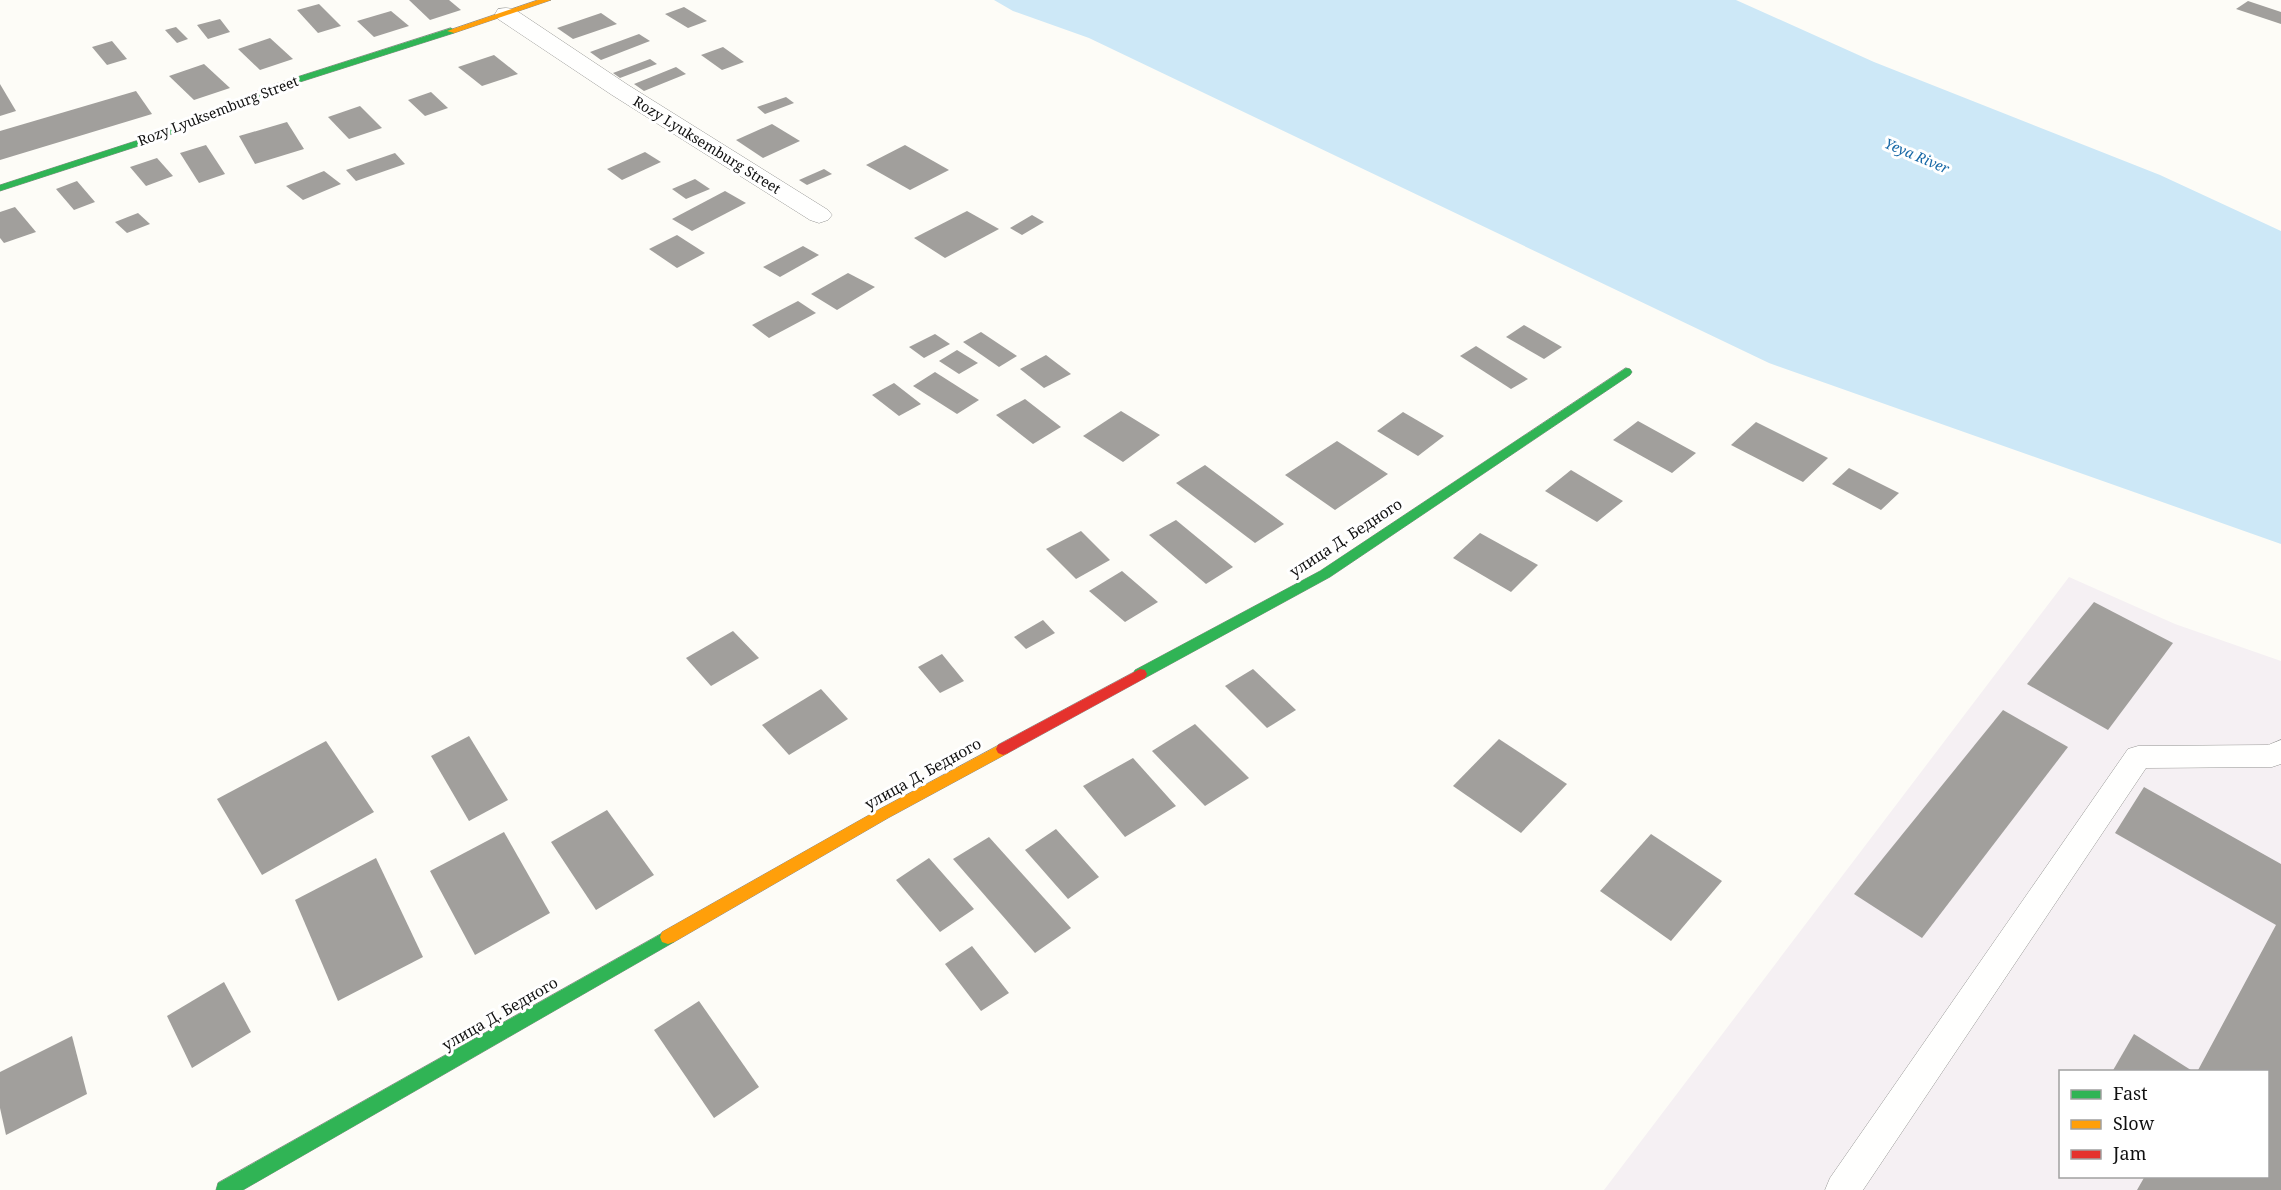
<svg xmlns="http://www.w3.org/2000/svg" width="2281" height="1190" font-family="'Noto Serif',serif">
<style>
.industrial{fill:#f5f0f3;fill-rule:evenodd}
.water{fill:#cde8f7}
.building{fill:#a19f9c}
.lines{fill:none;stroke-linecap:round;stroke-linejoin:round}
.lane-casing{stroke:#979795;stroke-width:1}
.street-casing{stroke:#979795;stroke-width:1}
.fast-casing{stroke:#8e8d8b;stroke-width:1}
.slow-casing{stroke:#8e8d8b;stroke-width:1}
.jam-casing{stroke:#8e8d8b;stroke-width:1}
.lane{fill:#fffffe;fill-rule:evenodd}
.street{fill:#fffffe;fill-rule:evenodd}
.fast{fill:#30b455;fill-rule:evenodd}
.slow{fill:#ff9f0a;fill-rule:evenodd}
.jam{fill:#e5322d;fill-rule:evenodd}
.labels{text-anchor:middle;stroke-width:6;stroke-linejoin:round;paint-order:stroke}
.far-street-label{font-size:14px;fill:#111;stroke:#fff}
.far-water-label{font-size:14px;font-style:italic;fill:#1768a6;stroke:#fff}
.street-label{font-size:15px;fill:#111;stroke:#fff}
</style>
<rect width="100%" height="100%" fill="#fdfcf7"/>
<path class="industrial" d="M2069,577L2175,624L2281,661V1190H1604ZM2060,1072H2268V1176H2060Z"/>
<polygon class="water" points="994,0 1736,0 1874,62 2160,175 2281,231 2281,544 1769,363 1089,38 1013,11"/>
<g class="building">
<polygon points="409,0 449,0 461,10 430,20"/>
<polygon points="2248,1 2281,12 2281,24 2236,9"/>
<polygon points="319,4 341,26 318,33 297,10"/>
<polygon points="684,7 707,21 688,28 665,14"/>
<polygon points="391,11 409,26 374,37 357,21"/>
<polygon points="601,13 617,24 573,39 557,28"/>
<polygon points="220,19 230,32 208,39 197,25"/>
<polygon points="176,27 188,39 177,43 165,30"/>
<polygon points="639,34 650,41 601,60 590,52"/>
<polygon points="270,38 293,59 260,70 238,49"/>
<polygon points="112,41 127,59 107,65 92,47"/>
<polygon points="723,47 744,62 722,70 701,55"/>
<polygon points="494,55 518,74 482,86 458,67"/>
<polygon points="650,59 657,64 620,78 613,73"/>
<polygon points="204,64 230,88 194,100 169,76"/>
<polygon points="676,67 686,74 644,91 634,84"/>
<polygon points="0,84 16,111 0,116"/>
<polygon points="136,91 152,114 0,160 0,131"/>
<polygon points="431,92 448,108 425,116 408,100"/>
<polygon points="786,97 794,103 765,114 757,107"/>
<polygon points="360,106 382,128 349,139 328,117"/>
<polygon points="287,122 304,149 255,164 239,136"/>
<polygon points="772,124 800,141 763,158 736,140"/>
<polygon points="206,145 225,174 199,183 180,153"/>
<polygon points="905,145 949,170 910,190 866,165"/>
<polygon points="645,152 661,162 622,180 607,169"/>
<polygon points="395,153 405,164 356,181 346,170"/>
<polygon points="157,158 173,176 146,186 130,167"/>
<polygon points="824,169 832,174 807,185 799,180"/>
<polygon points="324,171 341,184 303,200 286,186"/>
<polygon points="695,179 710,189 686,199 672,189"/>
<polygon points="77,181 95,202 74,210 56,189"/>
<polygon points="725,191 746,203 692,231 672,219"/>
<polygon points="15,207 36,232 4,243 0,238 0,212"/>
<polygon points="967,211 999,229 945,258 914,238"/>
<polygon points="138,213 150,224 127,233 115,222"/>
<polygon points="1032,215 1044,222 1022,235 1010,228"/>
<polygon points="677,235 705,253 677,268 649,249"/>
<polygon points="803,246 819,255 780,277 763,267"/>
<polygon points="848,273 875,287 837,310 811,294"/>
<polygon points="798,301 816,313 769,338 752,325"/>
<polygon points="1524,325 1562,347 1544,359 1506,337"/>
<polygon points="981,332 1017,356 999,367 963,342"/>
<polygon points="935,334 950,344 924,358 909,347"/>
<polygon points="1476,346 1528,379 1511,389 1460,356"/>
<polygon points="957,350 978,363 959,374 939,361"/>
<polygon points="1046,355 1071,374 1044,388 1020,369"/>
<polygon points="935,372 979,400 957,414 913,386"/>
<polygon points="894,383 921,404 899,416 872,395"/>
<polygon points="1025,399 1061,427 1033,444 996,415"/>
<polygon points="1121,411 1160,435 1123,462 1083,436"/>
<polygon points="1403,412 1444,436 1418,456 1377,431"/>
<polygon points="1638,421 1696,453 1672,473 1613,440"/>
<polygon points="1756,422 1828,458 1803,482 1731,445"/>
<polygon points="1337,441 1388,474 1335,510 1285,475"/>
<polygon points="1205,465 1284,524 1255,543 1176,483"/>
<polygon points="1849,468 1899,493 1881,510 1832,484"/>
<polygon points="1571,470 1623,501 1597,522 1545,491"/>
<polygon points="1176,520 1233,567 1206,584 1149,535"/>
<polygon points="1081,531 1110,560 1076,579 1046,549"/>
<polygon points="1480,533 1538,565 1511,592 1453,558"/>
<polygon points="1122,571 1158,602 1125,622 1089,591"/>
<polygon points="2094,602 2173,643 2108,730 2027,684"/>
<polygon points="1043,620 1055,633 1026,649 1014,637"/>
<polygon points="733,631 759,658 711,686 686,658"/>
<polygon points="942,654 964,681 940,693 918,667"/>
<polygon points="1253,669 1296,710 1267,728 1225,686"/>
<polygon points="821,689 848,719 789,755 762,725"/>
<polygon points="2003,710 2068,747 1922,938 1854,894"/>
<polygon points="1195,724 1249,778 1205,806 1152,751"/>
<polygon points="469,736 508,800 469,821 431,756"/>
<polygon points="1499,739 1567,784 1521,833 1453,786"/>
<polygon points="326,741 374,812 262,875 217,799"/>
<polygon points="1133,758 1176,806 1125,837 1083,786"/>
<polygon points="2144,787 2281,864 2281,1190 2137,1190 2145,1176 2268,1176 2268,1072 2197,1072 2276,925 2115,833"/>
<polygon points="607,810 654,875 596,910 551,842"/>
<polygon points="1056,829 1099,877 1068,899 1025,850"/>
<polygon points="504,832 550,913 475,955 430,871"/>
<polygon points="1651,834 1722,881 1671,941 1600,891"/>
<polygon points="989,837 1071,928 1035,953 953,859"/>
<polygon points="376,858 423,957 338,1001 295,900"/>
<polygon points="929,858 974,909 940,932 896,880"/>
<polygon points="972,946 1009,993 981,1011 945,964"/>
<polygon points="224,982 251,1032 192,1068 167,1016"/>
<polygon points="699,1001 759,1087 714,1118 654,1030"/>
<polygon points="2134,1034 2194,1072 2112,1072"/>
<polygon points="72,1036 87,1094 6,1135 0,1108 0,1072"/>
</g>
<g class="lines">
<g class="lane-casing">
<polygon id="lane" points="2281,740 2281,764 2272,767 2146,768 1863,1190 1825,1190 1830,1178 2128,749 2138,746 2268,745"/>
</g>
<g class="street-casing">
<polygon id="street" points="506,8 514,9 628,85 828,210 832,215 828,220 819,223 810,220 612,95 498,19 495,14 498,9"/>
</g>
<g class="fast-casing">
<g id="fast">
<polygon points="451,28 455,31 454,33 278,89 160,139 0,191 0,185 154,135 272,85"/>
<polygon points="1626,368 1630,369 1632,372 1630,375 1330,577 1145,678 1135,678 1133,674 1135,670 1320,571"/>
<polygon points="668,930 674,932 676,937 674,942 243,1190 216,1190 218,1183"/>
</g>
</g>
<g class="slow-casing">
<g id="slow">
<polygon points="538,0 551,0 454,33 447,31"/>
<polygon points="1003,743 1008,745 1010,749 1008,753 888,818 674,942 668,944 662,942 660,937 662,932 878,810"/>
</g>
</g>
<g class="jam-casing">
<polygon id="jam" points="1140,669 1145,670 1147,674 1145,678 1008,753 1003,755 998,753 996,749 998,745"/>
</g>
<use href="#lane" class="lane"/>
<use href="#street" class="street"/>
<use href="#fast" class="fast"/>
<use href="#slow" class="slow"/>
<use href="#jam" class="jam"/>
</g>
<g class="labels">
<g class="far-street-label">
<text transform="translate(218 111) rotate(-21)" y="5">Rozy Lyuksemburg Street</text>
<text transform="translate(707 145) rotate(32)" y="5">Rozy Lyuksemburg Street</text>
</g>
<g class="far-water-label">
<text transform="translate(1917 156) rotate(23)" y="5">Yeya River</text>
</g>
<g class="street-label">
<text transform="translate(1346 538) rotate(-33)" y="5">улица Д. Бедного</text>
<text transform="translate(923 774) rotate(-29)" y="5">улица Д. Бедного</text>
<text transform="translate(500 1014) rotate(-30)" y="5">улица Д. Бедного</text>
</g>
</g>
<rect x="2059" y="1070" width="210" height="108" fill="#ffffff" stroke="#a0a0a0" stroke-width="1.5"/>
<rect x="2071" y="1090" width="30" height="9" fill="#30b455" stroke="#a0a0a0" stroke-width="1.5"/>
<text x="2113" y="1100" font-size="18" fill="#111111">Fast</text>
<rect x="2071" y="1120" width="30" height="9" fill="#ff9f0a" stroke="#a0a0a0" stroke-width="1.5"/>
<text x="2113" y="1130" font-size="18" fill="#111111">Slow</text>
<rect x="2071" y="1150" width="30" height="9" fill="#e5322d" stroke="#a0a0a0" stroke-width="1.5"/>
<text x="2113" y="1160" font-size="18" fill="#111111">Jam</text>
</svg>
